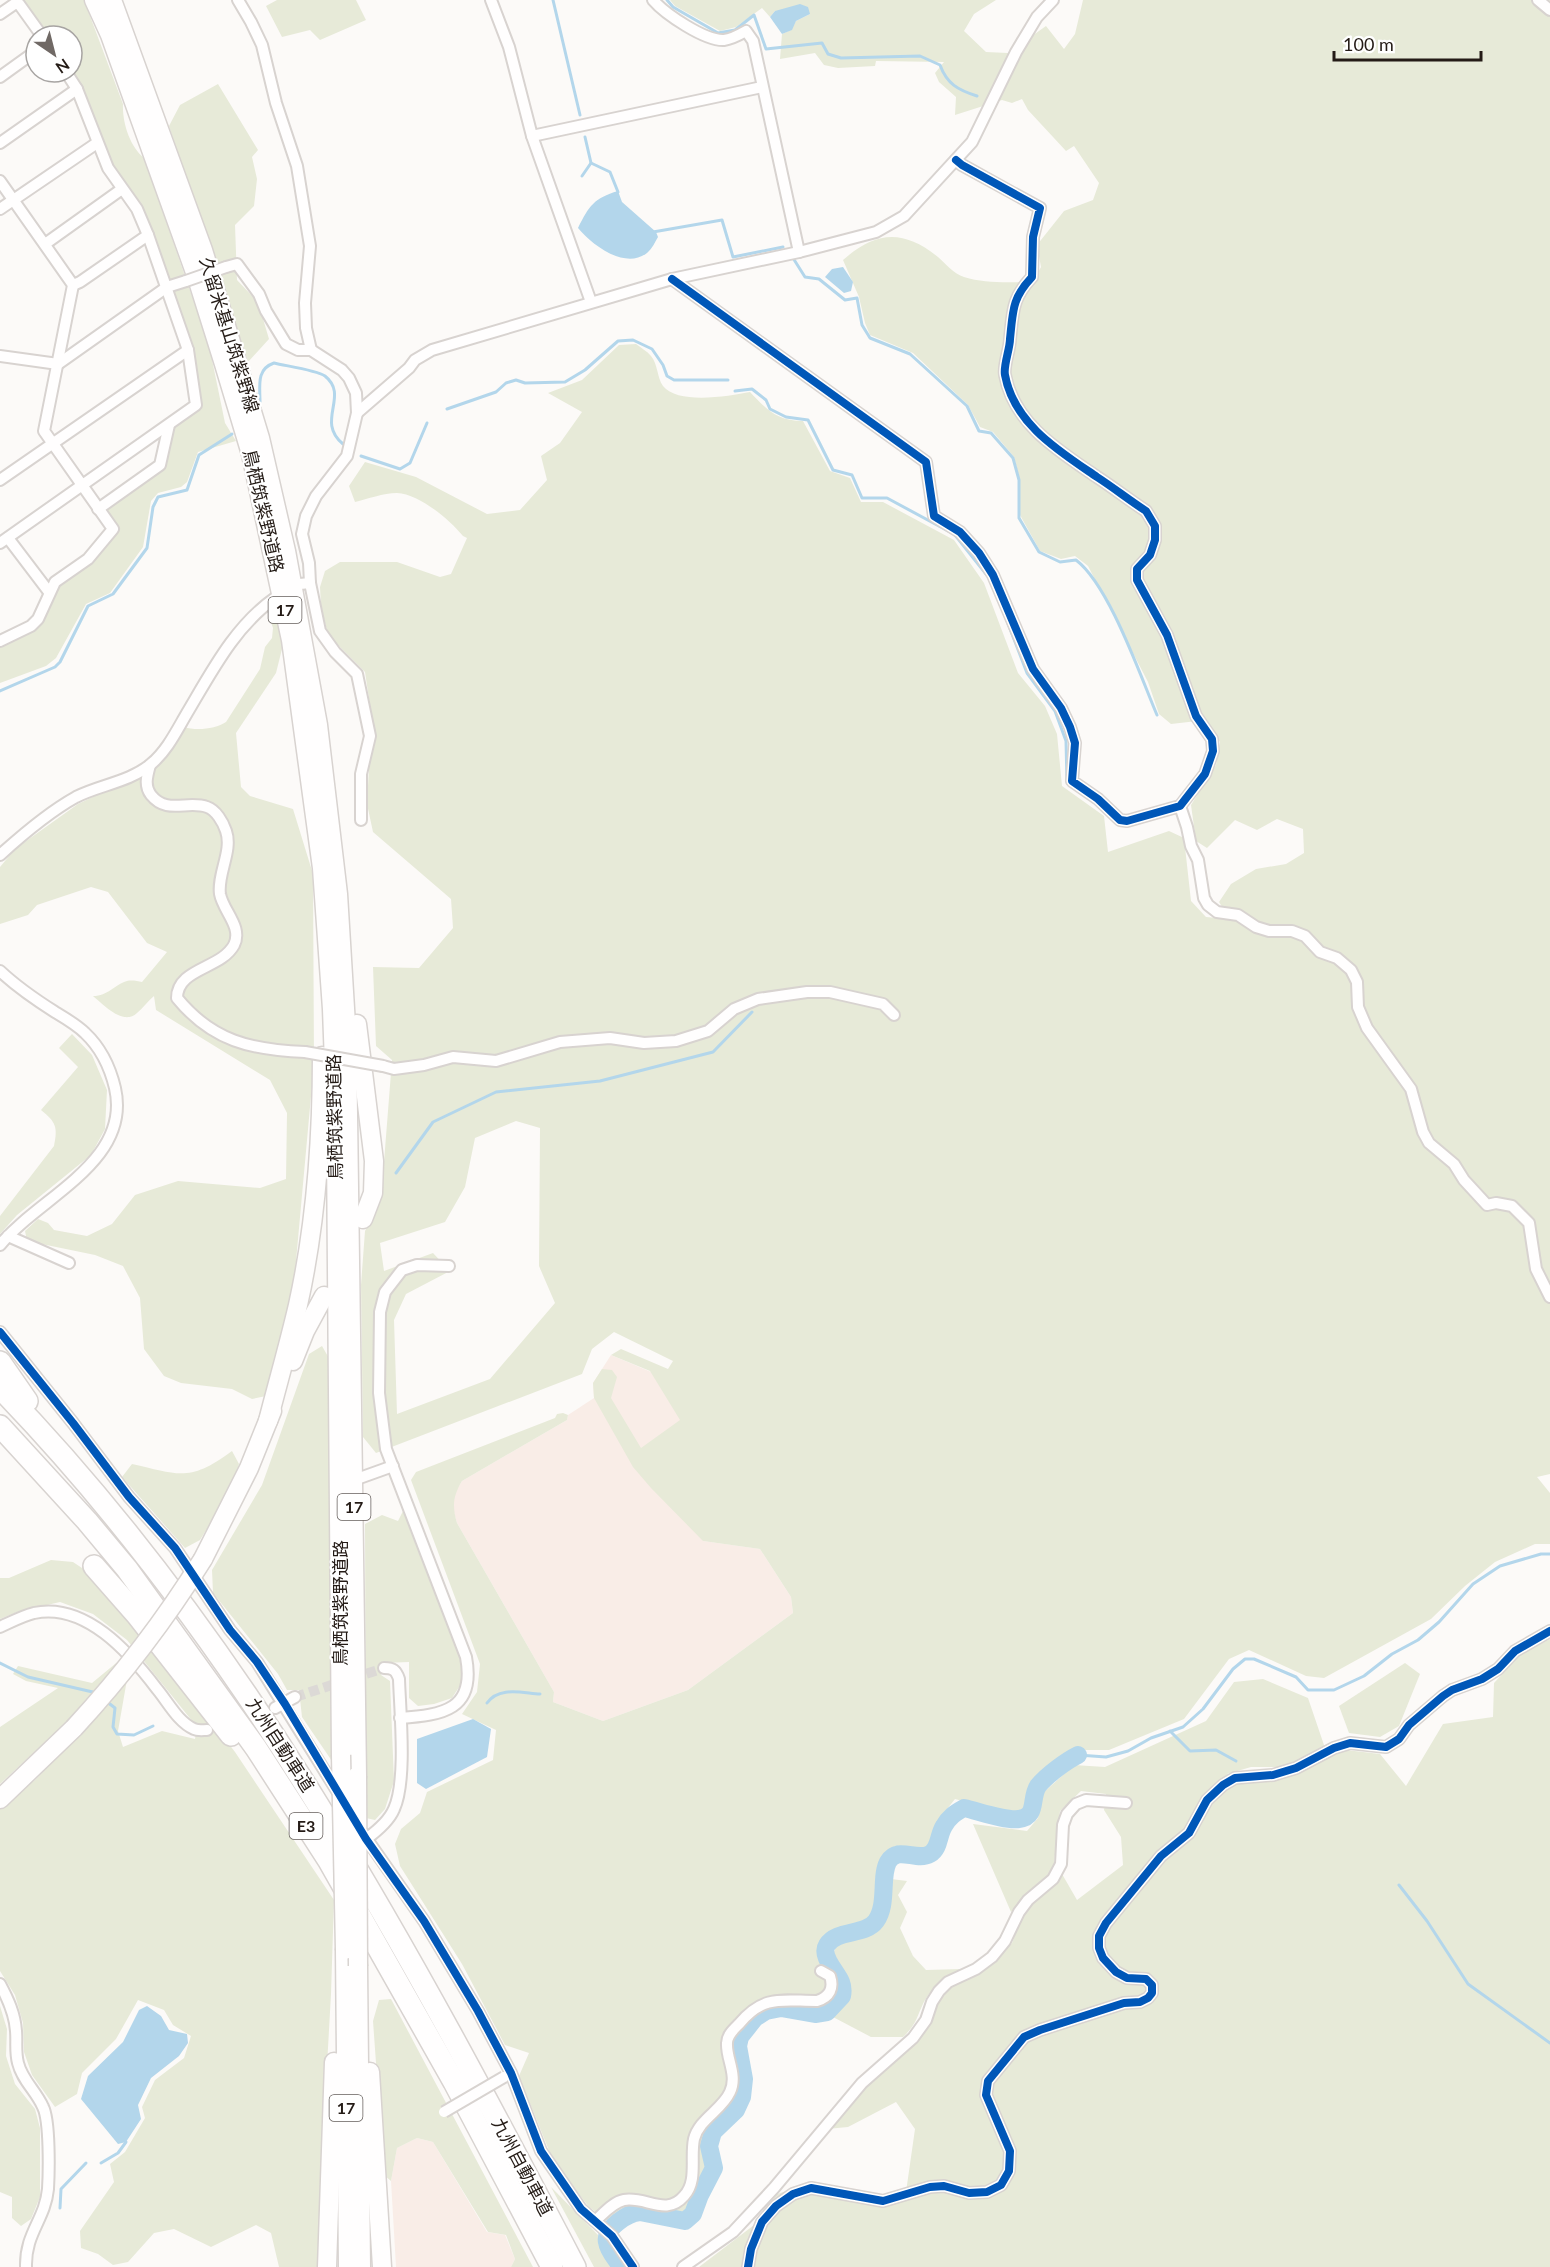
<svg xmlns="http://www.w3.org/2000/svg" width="1550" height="2267" font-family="Lato,'Noto Sans JP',sans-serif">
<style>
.built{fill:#f9ede7}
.green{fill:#e7ead8;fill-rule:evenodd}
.water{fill:#b3d6eb}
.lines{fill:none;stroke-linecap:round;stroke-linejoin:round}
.stream{stroke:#b3d6eb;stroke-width:3}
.river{stroke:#b3d6eb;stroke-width:18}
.minor-tunnel{stroke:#dcd9d6;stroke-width:10;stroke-dasharray:10 5;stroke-linecap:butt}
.minor-casing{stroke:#d8d3d0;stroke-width:14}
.primary-casing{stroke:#d8d3d0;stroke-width:21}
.motorway-casing{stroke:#d8d3d0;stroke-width:24}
.minor{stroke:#fffefe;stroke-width:10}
.primary{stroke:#fffefe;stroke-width:18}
.motorway{stroke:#fffefe;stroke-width:21}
.minor-bridge-casing{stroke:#d8d3d0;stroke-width:14;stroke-linecap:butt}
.primary-bridge-casing{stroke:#d8d3d0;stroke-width:21;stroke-linecap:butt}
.minor-bridge{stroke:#fffefe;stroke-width:10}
.primary-bridge{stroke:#fffefe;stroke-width:18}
.cycleway-casing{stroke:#fff;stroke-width:11}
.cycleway{stroke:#0057b8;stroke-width:8}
.labels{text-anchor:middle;stroke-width:4.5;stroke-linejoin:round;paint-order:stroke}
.shield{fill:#fff;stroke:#665f5c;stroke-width:1.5}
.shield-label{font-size:16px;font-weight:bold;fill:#241b16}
.street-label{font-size:18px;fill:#241b16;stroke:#fff}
</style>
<rect width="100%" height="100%" fill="#fcfaf8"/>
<g class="built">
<polygon points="611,1355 663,1377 689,1421 703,1541 760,1549 791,1597 793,1613 688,1690 603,1721 553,1702 554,1692 457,1523 453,1509 454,1494 462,1481 567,1420 568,1415 594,1398 593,1383"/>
<polygon points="417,2138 433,2142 487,2232 505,2235 515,2259 511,2267 396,2267 391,2181 397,2148"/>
</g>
<g class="green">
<path d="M20,0H84L123,104C122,122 130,147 144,158L209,345L225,423L236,441L198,452L187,482L181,487L158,493L151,501L143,547L110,593L86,604L56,658L46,666L0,683V644L37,625L56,584L117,529L102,508L162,467L172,427L201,409L190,350L142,205L112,164L72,72V36H45Z"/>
<polygon points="277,0 356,0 366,20 320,40 310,30 282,37 266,6"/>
<path d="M670,0H996L974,14L964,31L986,52L1008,53L1046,26L1064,49L1075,34L1083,0H1550V1474L1537,1477L1550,1493V1544H1535L1495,1562L1465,1586L1431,1619L1324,1678L1306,1676L1249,1650L1229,1659L1184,1719L1109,1750H1070L1029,1787L1027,1806L1014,1815L955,1799L939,1819L934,1844L921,1852L895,1846L882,1862L879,1899L868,1923L829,1936L823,1944L822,1959L835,1978L838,1987L835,1997L825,2007L814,2011L779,2004L761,2009L738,2036L735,2047L740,2088L732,2105L709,2130L706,2145L708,2170L693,2193L690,2208L677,2216L634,2208L611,2223L589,2207L554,2163L519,2076L529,2053L505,2045L462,1964L400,1866L395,1844L401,1829L420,1813L427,1792L493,1760L496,1730L462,1714L477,1692L480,1664L411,1480L416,1472L555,1418L557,1414L563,1413L568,1415L567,1420L462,1481C453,1496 452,1506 457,1523L554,1692L553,1702L603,1721L688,1690L793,1613L791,1597L760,1549L703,1541L651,1488L633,1467L594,1398L593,1383L602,1369L612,1370L617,1377L611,1398L641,1448L680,1420L650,1371L611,1355L621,1349L668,1369L673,1361L614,1332L592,1349L582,1374L376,1453L363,1437L361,1285L365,1231L381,1200L392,1060L376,1046L373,967L419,968L453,928L451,899L373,832L367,804L369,767L374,732L365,672L328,635L321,606L320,587L325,571L340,562H397L440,577L451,574L467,538L463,536C449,519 419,494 397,493C383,493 368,499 355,502L349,486L365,462L416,477L487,514L520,510L547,480L541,456L560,443L582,412L548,393L582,380L619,345L636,344C641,348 647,351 651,356C658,364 657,378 663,386C678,405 729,396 750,392C767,410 777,421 803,421L830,471L850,478L861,502H883L954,540L984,583L1018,673L1045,706L1057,734L1062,786L1104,816L1108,852L1169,831L1184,838L1191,901L1206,917L1230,919L1219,902L1231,884L1256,869L1286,864L1304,853L1303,829L1277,819L1257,830L1235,820L1207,848L1196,841L1191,805L1216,765L1220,742L1206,720L1171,724L1159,714L1148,682L1088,566L1075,556L1061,559L1040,551L1020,515V480L1014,457L993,432L980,427L968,405L913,353L870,335L865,323L859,297L843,260C876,231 903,229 938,257C945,263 954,274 964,277C986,284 1010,282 1033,282L1041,267L1037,245L1064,211L1093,200L1099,183L1074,146L1066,151L1028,110L1022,99L1012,103L1002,100L955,115L956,97L939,82L935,73L944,62L876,61L875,66L838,68L824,65L815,53L780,59L782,34L791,30L796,21L810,14L775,11L770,17L762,8L736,27L720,31L675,6ZM516,1121L540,1128L539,1266L555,1303L490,1379L397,1414L394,1320L406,1294L450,1271L433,1253L384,1271L380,1243L445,1222L465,1187L475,1138Z"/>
<polygon points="218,84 258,150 252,157 257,179 254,206 235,225 237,280 258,302 269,339 248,362 169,126 180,105"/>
<path d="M278,606L284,641L276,673L236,733L241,787L250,796L293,809L313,874L314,1063L294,1283L266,1396L252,1399L232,1389L181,1383L164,1376L144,1349L140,1298L123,1266L95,1255L27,1241L25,1231L38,1219L48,1223L54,1230L87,1236L112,1224L135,1195L178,1181L260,1188L286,1179L287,1113L270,1080L156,1010L154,996C148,1001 143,1008 137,1013C123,1026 104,1005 93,996C108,996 114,985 127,981C131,980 138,981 142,982L167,952L147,943L108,892L91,887L37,905L28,915L0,924V867L15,849L78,804L154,768L184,727C196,731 216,729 226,722L260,669L265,647L272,638L273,628L268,613Z"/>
<path d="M72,1034L92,1055L107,1090L105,1129L91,1155L17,1215L0,1234V1216L54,1146C58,1127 56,1122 41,1110L78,1067L59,1048Z"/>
<polygon points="322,1346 330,1360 336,1767 302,1717 299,1690 287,1690 278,1674 213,1593 212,1570 262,1485 309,1354"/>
<path d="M232,1451L239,1464L231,1490L200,1540L185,1548L122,1477L132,1464C180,1475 190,1482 232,1451Z"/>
<polygon points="403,1511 462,1664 461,1684 452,1698 434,1704 418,1706 409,1698 409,1662 384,1663 381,1675 390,1681 394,1781 385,1809 375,1820 366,1818 365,1524 382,1515 398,1521"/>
<polygon points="51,1560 73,1562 91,1574 138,1625 235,1752 334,1900 331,1994 323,2138 321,2267 279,2267 271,2233 256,2225 211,2247 174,2229 154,2233 128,2262 113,2265 98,2254 81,2248 80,2231 114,2182 110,2164 125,2152 145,2118 142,2107 155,2080 184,2058 191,2036 173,2025 164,2010 138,2000 116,2039 82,2073 77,2094 55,2107 32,2075 24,2052 23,2023 15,1995 0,1971 0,1809 36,1779 83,1730 71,1718 0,1784 0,1727 58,1688 26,1681 13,1674 18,1666 92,1683 121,1659 129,1668 118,1731 123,1747 162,1731 195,1739 197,1727 127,1640 93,1614 60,1602 17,1612 0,1619 0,1578 9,1578"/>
<polygon points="1550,1639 1550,2267 699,2267 758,2222 777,2194 812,2183 876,2198 906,2192 915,2129 896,2102 848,2127 827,2129 864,2089 926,2030 938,2004 950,1987 990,1966 1012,1943 1025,1910 1062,1874 1077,1900 1123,1865 1121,1837 1104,1810 1106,1794 1081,1791 1060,1811 1053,1872 1011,1912 973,1824 1027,1831 1038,1818 1043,1793 1074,1765 1105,1767 1206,1721 1234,1682 1263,1679 1308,1698 1325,1748 1285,1767 1251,1767 1227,1774 1277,1780 1346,1750 1380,1754 1406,1786 1443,1724 1493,1717 1494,1683 1520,1655"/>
<polygon points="1405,1663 1420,1674 1399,1726 1380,1737 1349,1733 1339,1706"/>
<path d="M891,1879L907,1881L898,1895L907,1912L900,1928L913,1956L926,1970L961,1969C948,1978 933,1986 925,2000C916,2017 918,2023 903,2037H871L833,2017L851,1996L844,1971L833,1955L837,1943L874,1929L885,1911Z"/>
<polygon points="391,1999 533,2267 511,2267 515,2259 506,2235 488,2232 433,2142 417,2138 397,2148 391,2181 384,2175 373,2021 379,2000"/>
<polygon points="0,2006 7,2029 6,2056 15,2084 35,2109 40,2128 40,2197 31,2219 21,2226 12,2218 12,2197 0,2192"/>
<polygon points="551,2187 599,2236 615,2267 594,2267"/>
</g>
<g class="water">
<polygon points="800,4 808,7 810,14 796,21 792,30 782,34 770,17 775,11"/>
<path d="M618,191L622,202L656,232L658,237C655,242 652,249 647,253C625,270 592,245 578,228C589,206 594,198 618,191Z"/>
<polygon points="843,267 853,282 851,291 844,293 825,277 832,269"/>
<polygon points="473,1719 491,1729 487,1757 426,1789 417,1783 417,1739"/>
<polygon points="147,2006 161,2016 169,2030 187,2034 188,2043 179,2056 151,2078 138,2105 141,2119 126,2142 118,2144 81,2099 88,2076 123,2042 139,2010"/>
</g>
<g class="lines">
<g class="stream">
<polyline points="553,0 580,115"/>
<path d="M667,0L673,7L718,33L735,30L754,15L766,49L822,43L828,54L841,58L920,56L940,65C947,84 958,90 977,96"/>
<polyline points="591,163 610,172 618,192"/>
<polyline points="582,176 591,163 585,137"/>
<polyline points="653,232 722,220 733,257 783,247"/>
<path d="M793,258L805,277L819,279L845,300L857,298L862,325L870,338L910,354L967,406L979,431L991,433L1013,458L1019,480V518L1039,552L1060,562L1076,560C1109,585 1140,675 1157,715"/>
<polyline points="735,391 752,389 766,400 770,409 786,417 808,420 833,470 852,475 862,498 887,498 950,532"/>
<path d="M260,402C260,386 256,369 274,363C286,366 316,370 325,376C350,396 315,421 343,444"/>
<polyline points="447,409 496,392 506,383 516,380 525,383 565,382 585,370 618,341 633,340 652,349 663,365 667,376 674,380 728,380"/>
<polyline points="361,456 400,469 410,463 427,423"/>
<polyline points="955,535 986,574"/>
<polyline points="1004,613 1027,673 1055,711 1066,741 1067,782"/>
<polyline points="0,691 55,667 60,662 88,606 113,594 147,548 153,507 158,497 187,490 199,455 232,434"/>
<polyline points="396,1173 433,1122 496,1092 600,1081 713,1052 752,1012"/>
<polyline points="0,1663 28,1677 97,1693"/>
<polyline points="106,1701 115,1708 113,1727 117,1734 134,1735 153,1726"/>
<path d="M487,1703C499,1686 522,1693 540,1694"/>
<polyline points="1170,1731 1190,1751 1216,1750 1236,1761"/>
<polyline points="1078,1755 1106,1757 1128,1751 1151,1738 1183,1727 1203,1709 1233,1669 1245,1659 1254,1659 1296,1677 1308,1690 1334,1690 1364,1676 1392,1654 1418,1640 1439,1622 1473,1584 1500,1566 1541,1554 1550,1554"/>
<polyline points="1399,1885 1427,1921 1468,1984 1550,2043"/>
<polyline points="101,2163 118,2153 126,2142"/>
<polyline points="60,2208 61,2189 86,2163"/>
</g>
<path class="river" d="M621,2267C617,2260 608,2251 607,2242C604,2228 628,2213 640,2212L685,2221L693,2214L700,2195L714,2168L709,2146L713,2132L736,2110L742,2097L744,2079L738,2046L740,2037L755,2018L766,2011L781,2008L815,2014L827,2012L842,1996C843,1991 843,1987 841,1982C837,1972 820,1956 827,1945C837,1929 865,1936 876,1921C888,1904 880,1877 888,1862C898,1845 916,1862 930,1854C940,1848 938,1835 944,1826C949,1817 955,1813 964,1808C978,1811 1005,1821 1019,1819C1038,1817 1030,1798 1038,1786C1047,1775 1066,1761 1078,1755"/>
<polyline class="minor-tunnel" points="295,1697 384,1668"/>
<g class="minor-casing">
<g id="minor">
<polyline points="238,0 251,22 262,45 276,103 297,166 310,246 305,303 306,328 311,350"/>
<polyline points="491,0 509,47 532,136 591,302"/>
<path d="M653,0C665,14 705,41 724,40C732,39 739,35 746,31L753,41L799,252"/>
<polyline points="1538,0 1550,10"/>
<polyline points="0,14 16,3 19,4 42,36"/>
<polyline points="0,77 36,51"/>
<polyline points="532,136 762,87"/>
<polyline points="0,143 77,89"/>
<polyline points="0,181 73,285 44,431 113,529 88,559 55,582 38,619 31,626 0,641"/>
<polyline points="0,209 97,143"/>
<polyline points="45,244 122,189"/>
<polyline points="226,267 237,264 259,294 266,311 286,344 298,350 311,350 342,370 349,378 356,393 357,413 347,456 316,496 306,516 302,534 309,563 310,583 300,584"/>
<path d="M672,279L926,462L934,516L960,532L979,553L993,575L1033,669L1061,708L1070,727L1075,743L1072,781L1098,799L1120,820L1127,821L1180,806L1205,774L1213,751L1212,739L1196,716L1167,635L1137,580V569L1150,555L1155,540V526L1146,511C1129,500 1114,488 1097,477C1059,451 1014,424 1005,375C1003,366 1010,349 1010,339C1013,311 1012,298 1032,277L1033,237L1040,208L962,165L956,160"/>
<polyline points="73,285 80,282 148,235"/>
<polyline points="0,356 58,364 167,287 186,281"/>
<polyline points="357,413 409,368 415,360 432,350 672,279 799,252 876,232 904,216 972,142 1016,52 1037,17 1053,0"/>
<polyline points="0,480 188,350"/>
<polyline points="98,509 160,465 169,425"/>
<polyline points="8,538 49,592"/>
<polyline points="0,543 196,405 188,350 148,235 137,209 108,168 77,89 66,72"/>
<polyline points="310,583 320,631 335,652 357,674 370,736 361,774 361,820"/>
<path d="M150,765C147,776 144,786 151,795C167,815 187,800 207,807C216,810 223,822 226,831C233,851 217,874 220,894C223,911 243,927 234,945C221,969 177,968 177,998C212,1041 251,1050 305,1052"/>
<polyline points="1180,806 1187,827 1191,846 1198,860 1204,898 1208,905 1217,912 1238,915 1256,927 1269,931 1292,931 1305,936 1320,952 1337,958 1351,970 1357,982 1358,1007 1367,1028 1411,1089 1423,1132 1429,1143 1454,1164 1464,1180 1487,1205 1496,1203 1512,1206 1529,1223 1536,1269 1550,1297"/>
<path d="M0,855C22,835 49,812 76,797C99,785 130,782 151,764C167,751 177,730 187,713C212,671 235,626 275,598"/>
<path d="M0,971C17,987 36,1000 55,1012C65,1018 77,1025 85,1033C101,1048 110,1067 115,1088C132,1162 39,1197 0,1245"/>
<polyline points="383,1066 394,1069 424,1065 453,1057 496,1061 560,1042 610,1038 644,1043 676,1041 708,1031 734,1009 758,999 807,992 830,992 883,1004 894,1015"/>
<polyline points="8,1236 69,1263"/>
<polyline points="0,1332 73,1423 129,1497 175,1548 230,1630 257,1662 339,1794"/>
<polyline points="354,1480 393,1466"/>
<path d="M0,1627C11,1622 22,1616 34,1613C85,1602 129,1652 157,1689C168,1702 178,1722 194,1729C198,1731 203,1730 207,1730"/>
<polyline points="275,1708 295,1697"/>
<path d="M400,1718C443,1715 476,1710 466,1657L386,1449L379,1393L380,1312L385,1292L402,1270L417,1265L449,1266"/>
<polyline points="359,1828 424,1921 478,2011 511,2073 541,2151 581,2209 612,2236 633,2267"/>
<path d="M366,1839C377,1831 389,1821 394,1809C407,1781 400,1711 399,1679C396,1670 393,1668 384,1668"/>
<path d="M0,1984C8,1999 15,2014 16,2031C17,2042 15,2052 18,2063C22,2080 36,2091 43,2107C50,2121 49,2172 48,2189C45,2220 25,2233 26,2267"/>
<path d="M595,2221C603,2214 613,2202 624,2200C646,2196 666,2217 684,2196C698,2181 690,2158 694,2139C699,2119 722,2110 730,2092C738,2075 726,2059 727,2043C727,2035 734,2029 739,2024C764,1994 782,2001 817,2001C830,1997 834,1988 830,1976L821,1971"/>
<polyline points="683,2267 733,2232 774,2188 862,2083 913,2038 926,2020 932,2002 939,1991 948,1982 976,1969 992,1957 1005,1941 1019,1912 1028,1900 1053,1879 1061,1864 1063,1825 1067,1814 1076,1804 1086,1800 1126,1803"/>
<polyline points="748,2267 751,2249 762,2222 776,2206 793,2194 811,2188 883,2201 930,2187 944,2186 969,2193 987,2192 1001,2185 1009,2171 1010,2151 986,2095 988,2081 1024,2037 1040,2030 1124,2003 1140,2002 1148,1998 1152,1993 1152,1985 1146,1979 1127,1978 1116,1972 1103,1958 1099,1948 1099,1936 1106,1923 1161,1856 1189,1833 1207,1800 1223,1785 1235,1778 1273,1775 1296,1768 1334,1748 1350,1743 1386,1747 1399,1739 1409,1725 1443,1696 1452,1690 1482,1679 1498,1669 1515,1651 1550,1631"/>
</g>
</g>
<g class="primary-casing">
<g id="primary">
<polyline points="94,0 110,35 197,278 224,364 251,454 291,640 322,868 332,1009 336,1117"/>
<polyline points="112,0 203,250 260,438 286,551 318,725 338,894 347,1041 357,1776"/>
<polyline points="357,1024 374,1161 373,1193 363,1219"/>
<polyline points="336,1147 341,1755"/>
<polyline points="293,1361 305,1331 324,1296"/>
<path d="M268,1421C278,1382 289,1344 298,1305C316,1224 322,1138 322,1056"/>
<polyline points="203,1559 249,1468 272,1411"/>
<polyline points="0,1799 74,1728"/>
<polyline points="345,1950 348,2267"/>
<polyline points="358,1966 361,2267"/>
<polyline points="370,2072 382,2267"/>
<polyline points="327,2267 334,2062"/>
</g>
</g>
<g class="motorway-casing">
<g id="motorway">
<polyline points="0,1362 27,1401"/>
<path d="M0,1388C246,1641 412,1956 575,2267"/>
<polyline points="0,1426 87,1521 127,1569 256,1748 329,1861 454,2082 552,2267"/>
<polyline points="94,1566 137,1615 231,1735"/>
</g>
</g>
<use href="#minor" class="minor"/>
<use href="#primary" class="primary"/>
<use href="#motorway" class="motorway"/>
<g class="minor-bridge-casing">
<g id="minor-bridge">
<polyline points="186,281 226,267"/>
<polyline points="305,1052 383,1066"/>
<polyline points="444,2112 504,2077"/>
</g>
</g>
<g class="primary-bridge-casing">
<g id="primary-bridge">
<path d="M74,1728C123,1675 165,1620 203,1559"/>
<polyline points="341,1755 345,1950"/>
<polyline points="357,1776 358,1966"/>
</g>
</g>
<use href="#minor-bridge" class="minor-bridge"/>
<use href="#primary-bridge" class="primary-bridge"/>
<g class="cycleway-casing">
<g id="cycleway">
<path d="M672,279L926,462L934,516L960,532L979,553L993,575L1033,669L1061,708L1070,727L1075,743L1072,781L1098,799L1120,820L1127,821L1180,806L1205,774L1213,751L1212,739L1196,716L1167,635L1137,580V569L1150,555L1155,540V526L1146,511C1129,500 1114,488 1097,477C1059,451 1014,424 1005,375C1003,366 1010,349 1010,339C1013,311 1012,298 1032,277L1033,237L1040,208L962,165L956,160"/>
<polyline points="0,1332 73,1423 129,1497 175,1548 230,1630 257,1662 285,1704 366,1839 424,1921 478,2011 511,2073 541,2151 581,2209 612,2236 633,2267"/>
<polyline points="748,2267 751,2249 762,2222 776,2206 793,2194 811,2188 883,2201 930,2187 944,2186 969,2193 987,2192 1001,2185 1009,2171 1010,2151 986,2095 988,2081 1024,2037 1040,2030 1124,2003 1140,2002 1148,1998 1152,1993 1152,1985 1146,1979 1127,1978 1116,1972 1103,1958 1099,1948 1099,1936 1106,1923 1161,1856 1189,1833 1207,1800 1223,1785 1235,1778 1273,1775 1296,1768 1334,1748 1350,1743 1386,1747 1399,1739 1409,1725 1443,1696 1452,1690 1482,1679 1498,1669 1515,1651 1550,1631"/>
</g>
</g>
<use href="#cycleway" class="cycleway"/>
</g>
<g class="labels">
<g class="shield">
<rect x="268.5" y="597" width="33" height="26" rx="4.5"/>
<rect x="337.5" y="1494" width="33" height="26" rx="4.5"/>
<rect x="289.5" y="1813" width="33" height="26" rx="4.5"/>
<rect x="329.5" y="2095" width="33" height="26" rx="4.5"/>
</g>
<g class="shield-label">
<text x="285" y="616">17</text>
<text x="354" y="1513">17</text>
<text x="306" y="1832">E3</text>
<text x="346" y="2114">17</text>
</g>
<g class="street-label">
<text transform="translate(229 335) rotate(73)" y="6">久留米基山筑紫野線</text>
<text transform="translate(263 511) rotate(77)" y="6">鳥栖筑紫野道路</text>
<text transform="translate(335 1117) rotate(-91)" y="6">鳥栖筑紫野道路</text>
<text transform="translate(341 1603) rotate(-90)" y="6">鳥栖筑紫野道路</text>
<text transform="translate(280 1745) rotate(57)" y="6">九州自動車道</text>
<text transform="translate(522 2167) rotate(62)" y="6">九州自動車道</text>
</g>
</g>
<g transform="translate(54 54) rotate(145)"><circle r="28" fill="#ffffff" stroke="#a7a4a2" stroke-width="1.5"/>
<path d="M0-4.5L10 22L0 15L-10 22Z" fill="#706965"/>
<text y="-9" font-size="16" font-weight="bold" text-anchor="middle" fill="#241b16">N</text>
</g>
<path d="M1334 51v9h147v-9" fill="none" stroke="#241b16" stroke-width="3"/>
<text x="1343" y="51" font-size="18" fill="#241b16" stroke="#ffffff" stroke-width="4.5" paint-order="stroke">100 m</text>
</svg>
